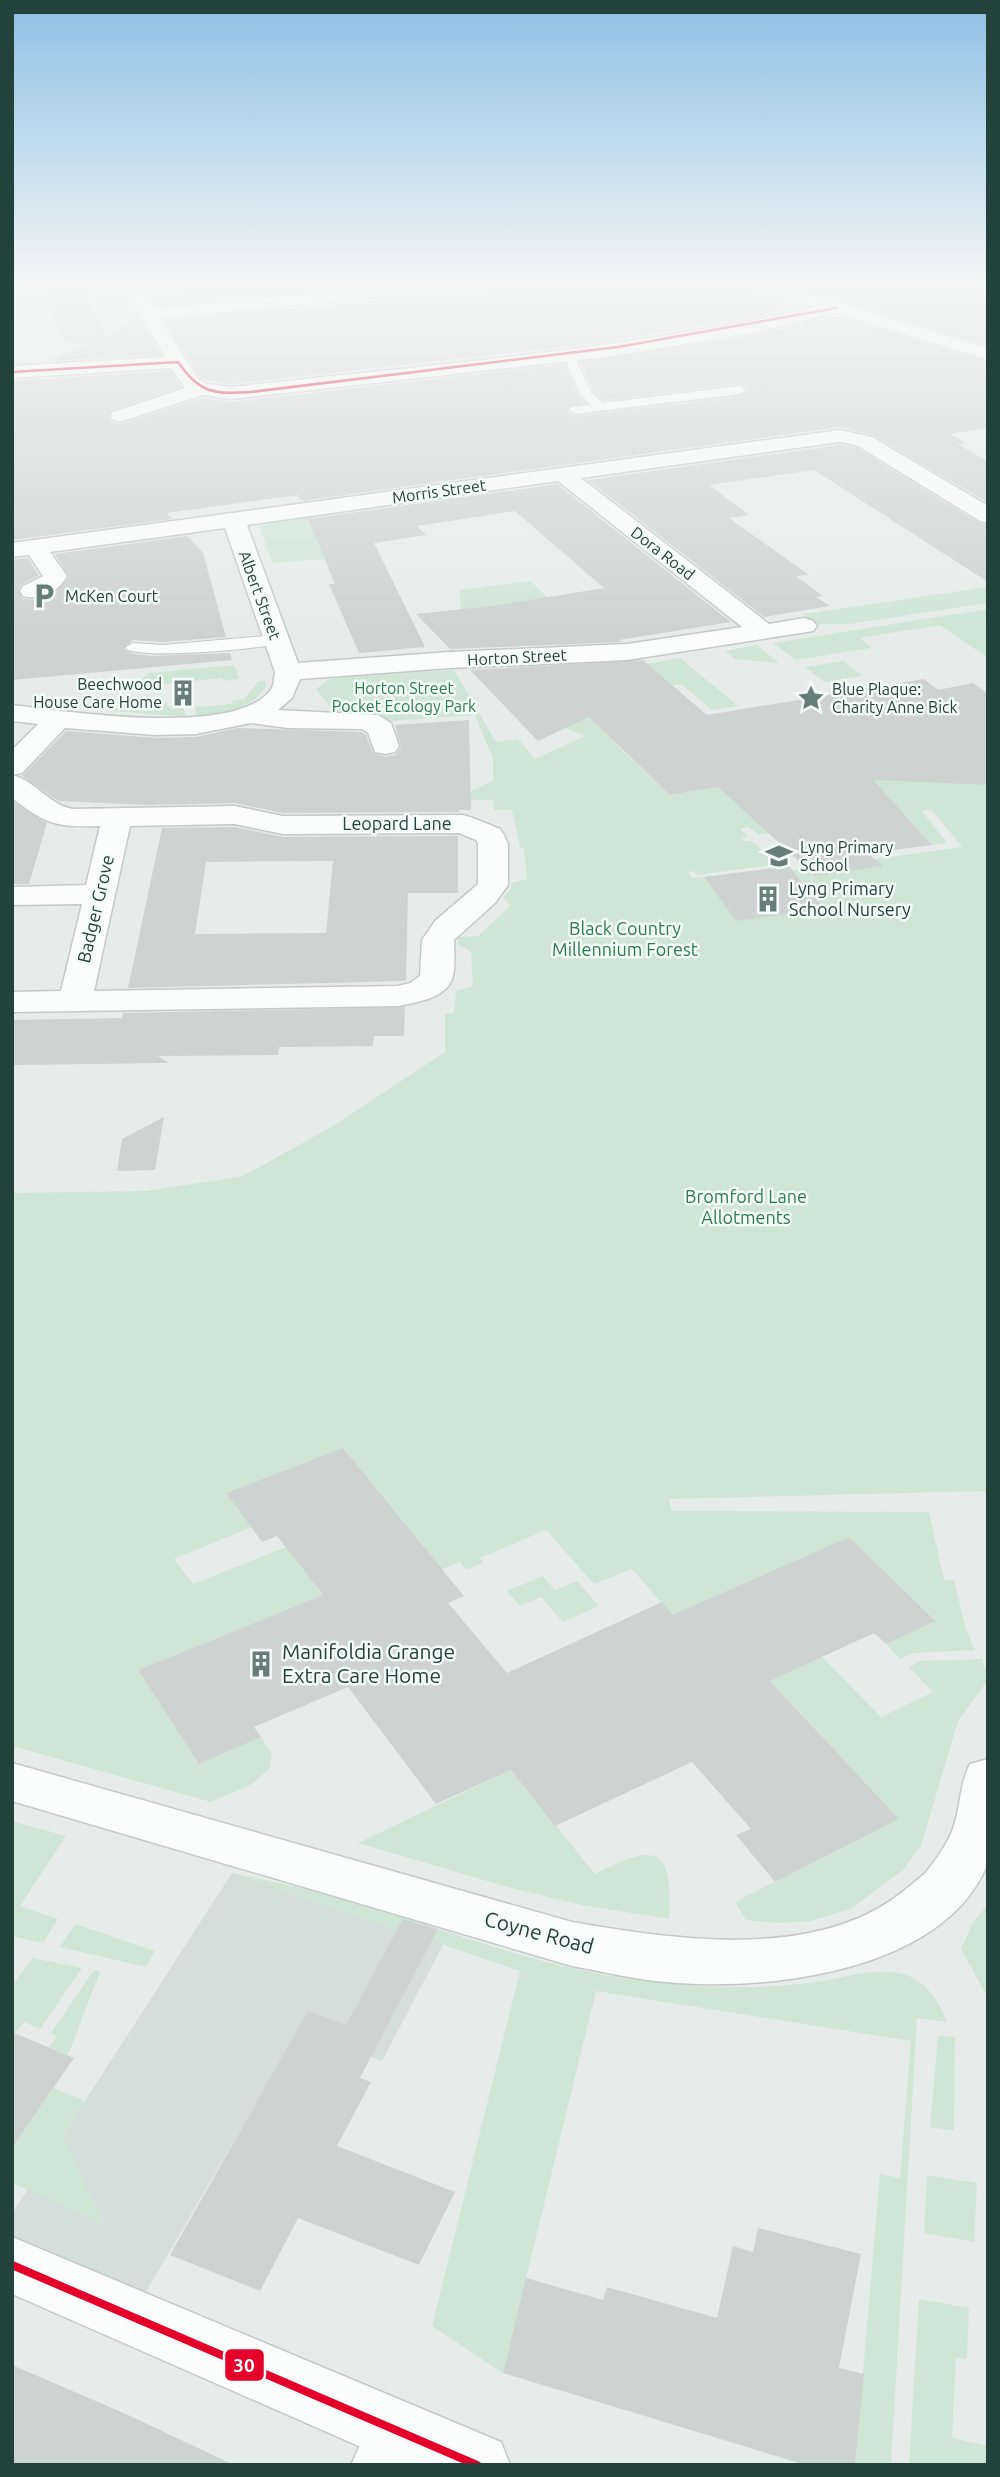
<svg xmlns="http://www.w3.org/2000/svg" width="1000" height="2477" font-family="Ubuntu,sans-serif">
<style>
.built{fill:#d4deda}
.green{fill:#cfe6d7}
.building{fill:#ced3d1;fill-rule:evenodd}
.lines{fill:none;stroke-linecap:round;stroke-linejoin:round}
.service-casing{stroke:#c4c9c7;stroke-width:2}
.minor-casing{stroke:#c4c9c7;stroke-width:3}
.tertiary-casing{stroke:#c4c9c7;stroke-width:3}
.service{fill:#fbfcfc;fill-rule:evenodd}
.minor{fill:#fbfcfc;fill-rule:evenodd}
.tertiary{fill:#fbfcfc;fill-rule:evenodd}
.bus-1-far1-casing{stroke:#f5fbf8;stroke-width:5}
.bus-1-casing{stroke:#f5fbf8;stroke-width:13}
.bus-1-far1{stroke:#e4002b;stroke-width:2.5}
.bus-1{stroke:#e4002b;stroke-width:8}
.labels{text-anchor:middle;stroke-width:5;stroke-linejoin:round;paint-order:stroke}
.far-street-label{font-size:16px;fill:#22423b;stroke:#f5fbf8}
.far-poi-label{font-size:16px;fill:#22423b;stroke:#f5fbf8;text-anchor:start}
.far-park-label{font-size:16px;fill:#287d4d;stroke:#f5fbf8}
.street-label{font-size:18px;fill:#22423b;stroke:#f5fbf8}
.poi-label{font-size:18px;fill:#22423b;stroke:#f5fbf8;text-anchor:start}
.park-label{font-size:18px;fill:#287d4d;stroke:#f5fbf8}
.near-poi-label{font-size:21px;fill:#22423b;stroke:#f5fbf8;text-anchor:start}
.near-street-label{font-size:21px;fill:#22423b;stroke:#f5fbf8}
.line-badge{stroke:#f5fbf8;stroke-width:2.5}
.badge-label{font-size:19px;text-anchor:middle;font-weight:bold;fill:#fff}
</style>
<rect width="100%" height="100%" fill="#e7ecea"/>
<g class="built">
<polygon points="579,361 591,390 631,396 749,382 761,399 581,421 562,406 585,403 565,363"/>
<polygon points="232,1873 444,1943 382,2061 345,2047 262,2093 132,2316 12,2265 12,2214"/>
</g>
<g class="green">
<polygon points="310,517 352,557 272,563 260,526"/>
<polygon points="530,581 553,602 461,618 460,590"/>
<polygon points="988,587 988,603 849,624 815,624 803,614"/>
<polygon points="988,609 988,658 940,625 860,638 871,648 796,660 773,643"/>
<polygon points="757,645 779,663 735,659 725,651"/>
<polygon points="680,658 738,706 712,710 681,684 591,700 566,678"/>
<polygon points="843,661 862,676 824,682 805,667"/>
<polygon points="234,665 240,679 223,681 222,678 135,687 148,673"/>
<polygon points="454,670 496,742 518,739 535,759 585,736 553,723 589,706 620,748 670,795 718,787 769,833 760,835 748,827 740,829 748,836 741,838 745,841 752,841 778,864 697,875 692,871 688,872 693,878 704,877 733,916 824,909 793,870 858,861 881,865 875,859 962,847 931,809 922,811 947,843 932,845 909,819 779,836 779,778 988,773 988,1501 985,1491 669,1499 672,1511 929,1512 944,1580 954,1580 966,1630 975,1650 914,1653 900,1659 886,1644 936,1620 849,1537 672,1615 632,1569 594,1584 546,1530 480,1558 483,1563 466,1570 460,1562 442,1569 343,1449 226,1493 252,1527 174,1559 193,1584 286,1547 323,1595 138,1670 199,1764 261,1737 272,1754 269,1769 252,1784 211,1802 12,1746 12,1193 147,1191 243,1176 333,1126 445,1052 445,1014 454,1012 456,991 473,986 471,952 457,944 459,937 478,936 510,906 503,897 510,890 512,883 527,879 524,849 520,847 512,810 494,810 493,800 471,800 471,791 493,781 493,759 475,715 391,721 372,715 336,714 316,689 328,680 340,677"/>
<path d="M259,681H266V686C254,709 221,715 197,717L195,707L233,704L232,701L244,699Z"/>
<polygon points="166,703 167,706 183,705 186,717 113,711 119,705 137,706"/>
<polygon points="543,1576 555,1590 577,1581 599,1606 563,1622 541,1597 520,1606 507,1591"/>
<polygon points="822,1657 881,1717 933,1692 909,1667 920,1661 982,1659 988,1680 958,1721 921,1846 903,1870 852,1908 812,1921 775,1923 746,1920 735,1902 899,1819 770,1681"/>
<path d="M511,1770L595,1874C656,1843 673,1845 669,1919L581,1905L504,1886L358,1843Z"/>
<polygon points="12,1821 66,1836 20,1906 58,1919 43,1943 12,1936"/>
<path d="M232,1873C259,1879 287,1884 314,1891C411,1916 505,1957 604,1975C636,1981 671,1984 703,1986C734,1988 768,1987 799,1984C860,1979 917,1943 947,2022L917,2018L891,2465H855L880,2174L900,2178L911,2041L596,1991L503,2373L432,2326L520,1971Z"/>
<polygon points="988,1905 988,1998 961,1949 973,1922"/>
<polygon points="75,1924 155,1951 146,1967 60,1947"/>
<polygon points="32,1958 82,1968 40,2029 24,2022 15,2033 12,2032 12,1986"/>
<polygon points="94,1970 100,1972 68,2055 49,2047 57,2036 51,2033"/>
<polygon points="938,2036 955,2037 954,2131 930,2127"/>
<polygon points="54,2088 85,2101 63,2134 103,2223 12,2183 12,2133 20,2136"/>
<polygon points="927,2175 977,2183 974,2242 924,2233"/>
<polygon points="919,2299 969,2308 967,2359 956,2358 952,2438 988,2446 988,2465 909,2465"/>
</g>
<g class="building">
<polygon points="46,285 83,285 107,338 138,317 161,355 47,361 88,346 65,341 44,294 49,293"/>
<polygon points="186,285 341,285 341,288 155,306"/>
<polygon points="534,285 751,285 756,292 805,307 598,343 231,384 208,381 200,377 165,321"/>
<polygon points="790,285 988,285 988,345"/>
<polygon points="836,316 988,362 988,428 950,434 966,443 957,444 988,461 988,503 873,435 840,427 301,501 298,495 167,513 172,519 12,540 12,381 170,371 181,387 112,410 108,418 112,423 121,424 203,398 231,402 565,364 578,395 585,403 569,406 566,411 575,417 740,397 748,391 740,383 604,400 593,390 581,362 747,337"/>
<polygon points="840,445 857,448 979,523 988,525 988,582 814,470 709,485 749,515 729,518 809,575 796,576 823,596 816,597 830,606 764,617 588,480"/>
<polygon points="557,484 731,622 619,640 621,642 450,649 416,614 492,606 604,588 515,511 417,526 426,535 374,543 425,647 359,653 329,584 335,584 308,519"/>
<polygon points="187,536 203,553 226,637 163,642 133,640 123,649 134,654 152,656 230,653 232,660 12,680 12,560 28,558 39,575 22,584 18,590 23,599 37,600 56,592 69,577 55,554"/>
<polygon points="643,660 707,715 924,679 938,690 973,683 988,694 988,785 873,780 932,845 868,853 883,866 815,876 718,787 670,795 589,717 538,741 470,670"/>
<polygon points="469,720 471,810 459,810 459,812 283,813 235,803 149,805 58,801 22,776 66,731 156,738 196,737 237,728 361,732 366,735 373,753 386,757 396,755 401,747 395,725"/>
<polygon points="12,801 47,823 29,884 12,884"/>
<path d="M235,827L283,837L458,836V893H408L406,981L128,988L162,828ZM333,861L326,933L195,934L206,862Z"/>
<polygon points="789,866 824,909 736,921 704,877"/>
<polygon points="405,1007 404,1036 374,1036 373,1046 279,1047 278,1055 158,1056 169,1063 12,1065 12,1020 122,1018 123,1013"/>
<polygon points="164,1117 155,1170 117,1171 122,1139"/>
<polygon points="343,1448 464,1596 448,1603 507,1673 662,1602 672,1615 849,1537 936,1621 886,1644 874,1633 770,1681 899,1819 775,1882 736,1835 751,1829 692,1762 555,1826 511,1770 436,1804 348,1687 254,1727 261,1737 199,1764 138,1670 323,1595 277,1536 262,1542 226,1493"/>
<polygon points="403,1919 438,1929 360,2078 371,2082 337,2146 455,2192 419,2265 298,2218 260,2291 170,2255 308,2011 346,2025"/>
<polygon points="12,2032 74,2058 12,2148"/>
<polygon points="758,2228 861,2254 839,2368 864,2374 855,2465 806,2465 503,2373 526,2278 603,2300 607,2287 717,2318 733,2246 753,2252"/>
<polygon points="12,2365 126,2414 234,2465 12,2465"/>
</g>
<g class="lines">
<g class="service-casing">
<g id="service">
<polygon points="566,354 574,354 591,392 603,403 740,386 746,390 740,394 575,414 569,410 571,407 590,405 580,394 564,356"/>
<path d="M277,635L282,637L285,640L282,643C261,649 138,660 125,648L133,643L163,645Z"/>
</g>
</g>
<g class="minor-casing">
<g id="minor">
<path d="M122,285H140L154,309L393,285H454L445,290L161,319L198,379L207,384L231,387C427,365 624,350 816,307L757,289L754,285H781L988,348V360L836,313L747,334L615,356L231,399L203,395L120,422L113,420L110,416L113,412L185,388L171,368L12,378V366L165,357Z"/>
<path d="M840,430L872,437L988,506V523L980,521L858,446L840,442L581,478L769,624L804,618L813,621L817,626L813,631L627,660L450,668L300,679L292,698L278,710L378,715L391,723L399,746L395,752L385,754L375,752L368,733L362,729L288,728L251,723L196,734L156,735L65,728L22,773L12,775V750L38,724L12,721V705C66,711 239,739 272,688C274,684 274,676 275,672L225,528L50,552L67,576C59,591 41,601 23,596L20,591L23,586L43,576L29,555L12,557V543ZM558,481L742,627L627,644L450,652L298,663L247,525Z"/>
<path d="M12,775C36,781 49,805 73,809L235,806L283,816L463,815L473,818L500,829L504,835L508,844V885L495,903L454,940C454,951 456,969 452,979C445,999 416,1002 399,1006L12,1012V992L61,991L82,904L12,905V887L86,885L100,826C56,827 47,825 12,798ZM235,824L283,834L459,833L476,840L478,844V884L435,921L422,940L420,976L410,983L398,986L94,991L130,826Z"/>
<path d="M988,1759C988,1778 992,1852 987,1865C942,1975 757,1993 656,1981C628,1978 600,1971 572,1966L12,1801V1763L572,1922C676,1940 820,1962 906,1889C914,1882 924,1876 930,1867C937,1858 945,1846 950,1836C961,1813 958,1787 970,1764Z"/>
<polygon points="399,2400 422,2410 431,2432 417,2465 351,2465 376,2410"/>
</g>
</g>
<g class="tertiary-casing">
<polygon id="tertiary" points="12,2237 501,2442 510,2465 402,2465 12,2294"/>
</g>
<use href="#service" class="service"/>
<use href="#minor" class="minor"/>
<use href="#tertiary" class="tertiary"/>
<g class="bus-1-far1-casing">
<path id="bus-1-far1" d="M12,372L178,362C200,394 214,394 251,392L618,347L836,308"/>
</g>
<g class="bus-1-casing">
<polyline id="bus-1" points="12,2265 477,2465"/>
</g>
<use href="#bus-1-far1" class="bus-1-far1"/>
<use href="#bus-1" class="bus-1"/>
</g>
<linearGradient id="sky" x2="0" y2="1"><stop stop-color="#8dc0e4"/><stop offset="0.45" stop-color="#f4f6f6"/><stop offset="1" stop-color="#f4f6f6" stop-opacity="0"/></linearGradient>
<rect width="1000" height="632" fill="url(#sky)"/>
<defs>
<g id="parking-bare" transform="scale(2.1)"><path d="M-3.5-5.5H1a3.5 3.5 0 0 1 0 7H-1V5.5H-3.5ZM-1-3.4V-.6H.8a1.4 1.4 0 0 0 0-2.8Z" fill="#677e78" stroke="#f5fbf8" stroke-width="2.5" paint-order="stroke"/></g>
<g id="building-bare" transform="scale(2.1)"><path d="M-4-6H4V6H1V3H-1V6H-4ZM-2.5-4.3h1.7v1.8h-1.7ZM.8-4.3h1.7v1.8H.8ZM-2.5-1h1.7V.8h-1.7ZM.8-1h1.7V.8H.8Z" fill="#677e78" stroke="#f5fbf8" stroke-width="2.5" paint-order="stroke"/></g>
<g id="sight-bare" transform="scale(2.1)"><path d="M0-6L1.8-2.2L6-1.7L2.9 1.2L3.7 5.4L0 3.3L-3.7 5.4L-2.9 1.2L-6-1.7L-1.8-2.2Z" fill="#677e78" stroke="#f5fbf8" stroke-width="2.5" paint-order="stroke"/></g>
<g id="school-bare" transform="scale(2.1)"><path d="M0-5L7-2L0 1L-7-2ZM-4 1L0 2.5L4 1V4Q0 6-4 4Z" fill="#677e78" stroke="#f5fbf8" stroke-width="2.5" paint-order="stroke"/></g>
</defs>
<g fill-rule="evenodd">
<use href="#parking-bare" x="44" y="596"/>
<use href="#building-bare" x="183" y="693"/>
<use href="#sight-bare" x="811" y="698"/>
<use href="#school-bare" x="779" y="856"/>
<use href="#building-bare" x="768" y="899"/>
<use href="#building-bare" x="261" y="1664"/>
</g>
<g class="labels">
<g class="far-street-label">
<text transform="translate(439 491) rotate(-8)" y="6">Morris Street</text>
<text transform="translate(663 553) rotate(38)" y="6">Dora Road</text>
<text transform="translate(260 595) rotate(70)" y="6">Albert Street</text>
<text transform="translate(517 657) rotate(-3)" y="6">Horton Street</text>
</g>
<g class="far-poi-label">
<text x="65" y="602">McKen Court</text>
<text x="162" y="690" text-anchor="end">Beechwood<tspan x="162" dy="18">House Care Home</tspan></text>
<text x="832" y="695">Blue Plaque:<tspan x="832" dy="18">Charity Anne Bick</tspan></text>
<text x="800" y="853">Lyng Primary<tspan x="800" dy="18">School</tspan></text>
</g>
<g class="far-park-label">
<text x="404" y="694">Horton Street<tspan x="404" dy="18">Pocket Ecology Park</tspan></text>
</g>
<g class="street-label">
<text x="397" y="830">Leopard Lane</text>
<text transform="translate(96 909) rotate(-77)" y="6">Badger Grove</text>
</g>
<g class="poi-label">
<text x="789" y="895">Lyng Primary<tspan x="789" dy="21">School Nursery</tspan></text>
</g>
<g class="park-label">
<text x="625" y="935">Black Country<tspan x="625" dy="21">Millennium Forest</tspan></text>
<text x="746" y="1203">Bromford Lane<tspan x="746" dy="21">Allotments</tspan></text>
</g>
<g class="near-poi-label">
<text x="282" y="1659">Manifoldia Grange<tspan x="282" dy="24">Extra Care Home</tspan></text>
</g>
<g class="near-street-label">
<text transform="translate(539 1933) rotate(15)" y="7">Coyne Road</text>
</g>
</g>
<rect class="line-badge" x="224" y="2348" width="41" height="34" rx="7" fill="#e4002b"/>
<g class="badge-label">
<text x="244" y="2372">30</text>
</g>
<rect width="1000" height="2477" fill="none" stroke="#22423b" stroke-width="28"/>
</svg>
